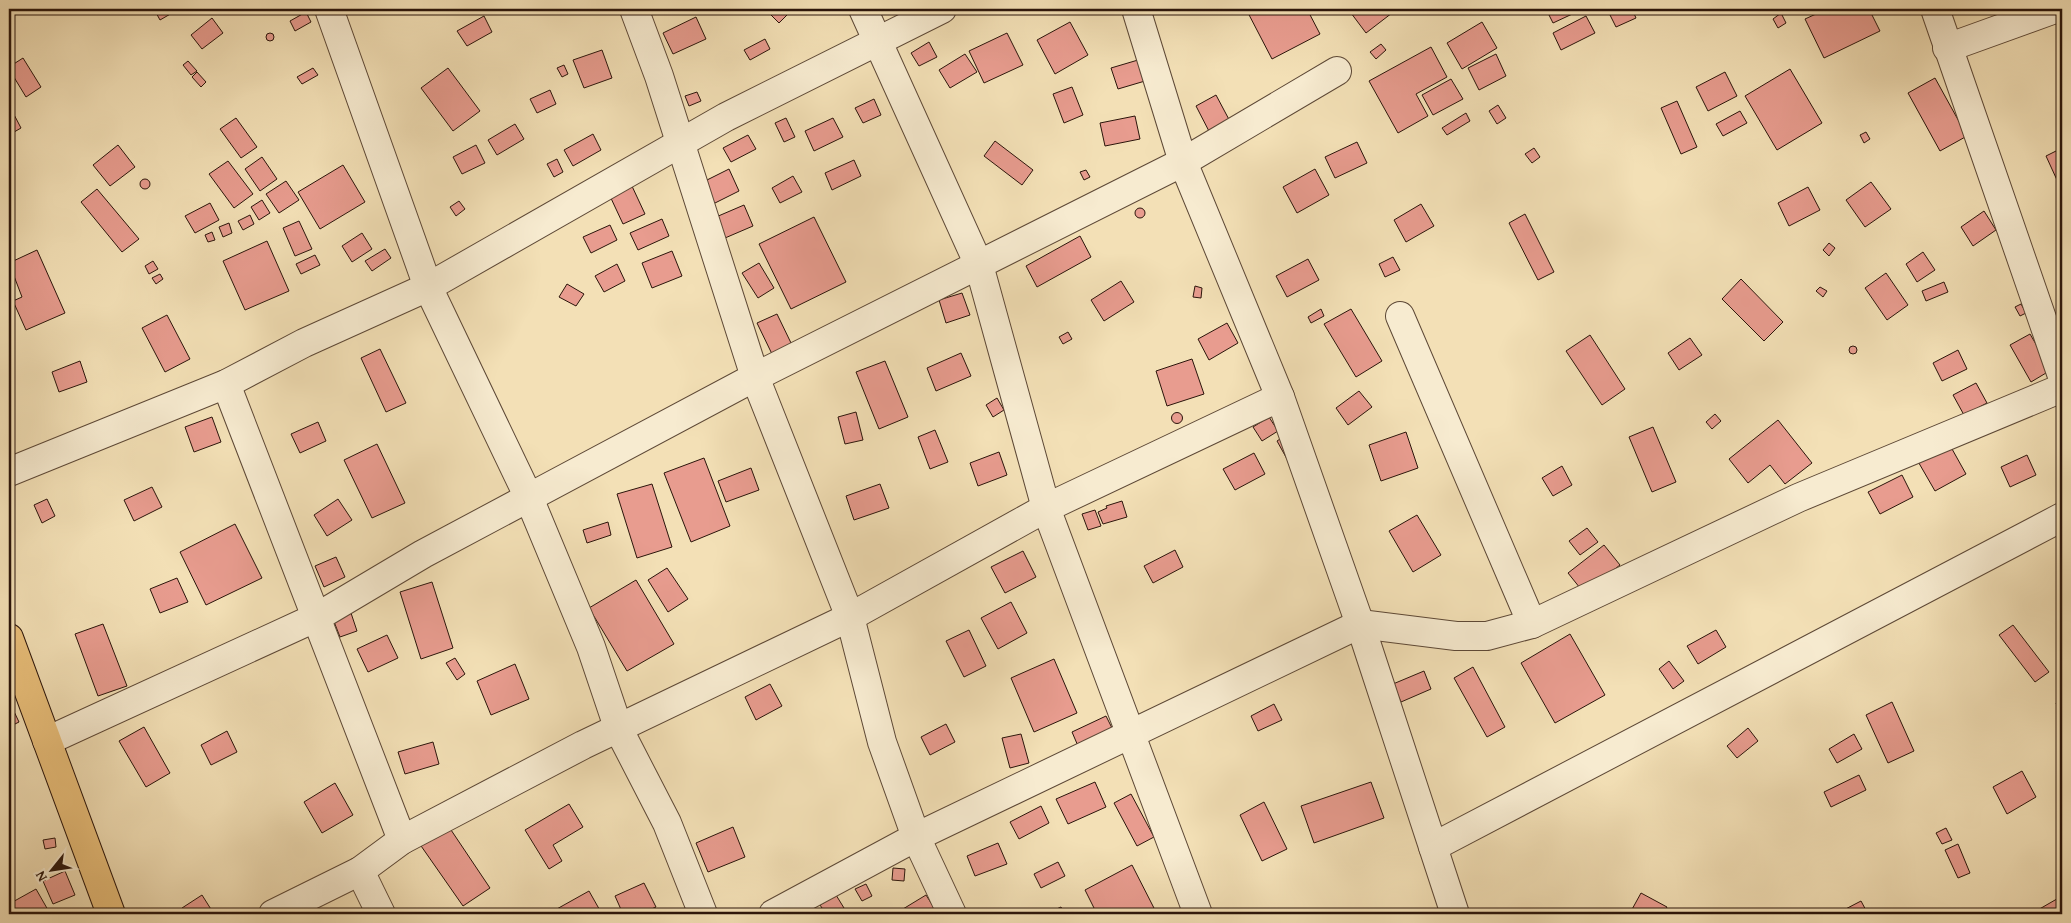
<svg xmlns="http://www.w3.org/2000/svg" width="2071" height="923" font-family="'Gentium Book Plus',serif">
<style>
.building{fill:#e89c8f;stroke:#2b150b}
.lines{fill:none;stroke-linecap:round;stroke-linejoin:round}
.minor-casing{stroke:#5d4836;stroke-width:30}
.highway-casing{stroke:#2b150b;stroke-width:30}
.minor{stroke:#f7ebd0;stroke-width:28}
.highway{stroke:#eac07b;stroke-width:28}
</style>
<rect width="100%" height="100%" fill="#f3e0b6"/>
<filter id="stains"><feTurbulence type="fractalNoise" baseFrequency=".004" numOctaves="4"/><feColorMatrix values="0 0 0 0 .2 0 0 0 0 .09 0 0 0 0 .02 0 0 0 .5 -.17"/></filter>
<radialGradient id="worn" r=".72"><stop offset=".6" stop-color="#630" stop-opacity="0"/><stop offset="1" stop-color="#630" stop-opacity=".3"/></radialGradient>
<g class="building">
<polygon points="154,9 179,9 160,20"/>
<polygon points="765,9 793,9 779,23"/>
<polygon points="1246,9 1307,9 1320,34 1272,59"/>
<polygon points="1356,9 1388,9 1392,13 1366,33 1351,13"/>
<polygon points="1546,9 1583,9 1553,23"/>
<polygon points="1607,9 1632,9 1636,18 1616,27"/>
<polygon points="1827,9 1869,9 1880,31 1824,58 1805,19"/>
<polygon points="306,12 311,22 295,31 290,21"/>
<polygon points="1781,13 1786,23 1778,28 1773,19"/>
<polygon points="484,16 492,32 467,46 457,31"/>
<polygon points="1586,16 1595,33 1561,50 1553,33"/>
<polygon points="696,17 706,39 673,54 663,33"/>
<polygon points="212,18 223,33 202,49 191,35"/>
<polygon points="1070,22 1088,55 1055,74 1037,40"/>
<polygon points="1482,22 1497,48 1462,69 1447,43"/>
<polygon points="1007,33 1023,65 984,83 969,51"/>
<circle cx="270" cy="37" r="4"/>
<polygon points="765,39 770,49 750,60 744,50"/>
<polygon points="929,42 937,57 919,66 911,53"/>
<polygon points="1381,44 1386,50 1376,59 1370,52"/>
<polygon points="1431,47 1447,77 1416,94 1428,116 1398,133 1369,81"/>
<polygon points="602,50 612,78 584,88 573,60"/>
<polygon points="965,54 977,72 950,88 939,70"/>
<polygon points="1496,54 1506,76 1479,90 1468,68"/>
<polygon points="23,58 41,87 26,97 9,69 9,67"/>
<polygon points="1138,60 1145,81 1118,89 1111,68"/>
<polygon points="188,61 197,71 191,75 183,65"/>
<polygon points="564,65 568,74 562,77 557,68"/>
<polygon points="313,68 318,75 302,84 297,77"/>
<polygon points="448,68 480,111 453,131 421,88"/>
<polygon points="1790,69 1822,123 1777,150 1745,96"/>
<polygon points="197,72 206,82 201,87 192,77"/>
<polygon points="1725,72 1737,96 1708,111 1696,87"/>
<polygon points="1935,78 1967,136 1940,151 1908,93"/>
<polygon points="1451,79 1463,99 1433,115 1422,95"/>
<polygon points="1072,87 1083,115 1064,123 1053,94"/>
<polygon points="550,90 556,104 537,113 530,99"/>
<polygon points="697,92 701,101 689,106 685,96"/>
<polygon points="1216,95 1233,127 1212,137 1196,106"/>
<polygon points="874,99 881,115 863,123 855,108"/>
<polygon points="1677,101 1697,147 1681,154 1661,108"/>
<polygon points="9,105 21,128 9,135"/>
<polygon points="1498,105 1506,118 1497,124 1489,111"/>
<polygon points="1740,111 1747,123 1723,136 1716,124"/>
<polygon points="1466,113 1470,121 1447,135 1442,128"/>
<polygon points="1135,116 1140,139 1105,146 1100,123"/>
<polygon points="236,118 257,147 241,158 220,129"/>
<polygon points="786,118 795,137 784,142 775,123"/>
<polygon points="833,118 843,137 814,151 805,131"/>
<polygon points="515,124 524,139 497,155 488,140"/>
<polygon points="1866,132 1870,139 1864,143 1860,135"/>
<polygon points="593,134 601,150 573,166 564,150"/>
<polygon points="748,135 756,149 731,162 723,148"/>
<polygon points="995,141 1033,170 1022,185 984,156"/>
<polygon points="1357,142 1367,163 1335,178 1325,157"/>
<polygon points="118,145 135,167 110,186 93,165"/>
<polygon points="476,145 485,163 462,174 453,157"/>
<polygon points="1534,148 1540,157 1532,163 1525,154"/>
<polygon points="2062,148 2062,191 2046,156"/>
<polygon points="262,157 277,179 260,191 245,169"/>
<polygon points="557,159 563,172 554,177 547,164"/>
<polygon points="854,160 861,176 832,190 825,173"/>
<polygon points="228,161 253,194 234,208 209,174"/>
<polygon points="343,165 365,202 320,229 298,192"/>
<polygon points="729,169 739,191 713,204 703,182"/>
<polygon points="1315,169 1329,195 1297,213 1283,187"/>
<polygon points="1086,170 1090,177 1084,180 1080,172"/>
<polygon points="793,176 802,192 780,203 772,188"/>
<circle cx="145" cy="184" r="5"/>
<polygon points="286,181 299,200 279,213 266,194"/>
<polygon points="1871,182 1891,209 1865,227 1846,200"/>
<polygon points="631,184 645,214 623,224 609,194"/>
<polygon points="1808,187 1820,210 1789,226 1778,203"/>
<polygon points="97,189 139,239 122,252 81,202"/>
<polygon points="262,200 270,213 259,220 251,207"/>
<polygon points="459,201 465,209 456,216 450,207"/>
<polygon points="210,203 219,220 195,233 185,216"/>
<polygon points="1421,204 1434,226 1406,242 1394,220"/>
<polygon points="744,205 753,226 725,238 716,217"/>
<circle cx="1140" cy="213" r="5"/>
<polygon points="1984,211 1996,230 1973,246 1961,227"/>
<polygon points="1525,214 1554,272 1538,280 1509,223"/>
<polygon points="250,215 254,224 243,230 238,221"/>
<polygon points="814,217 846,282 791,309 759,244"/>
<polygon points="662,219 669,236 638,250 630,233"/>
<polygon points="299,221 312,249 295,256 283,228"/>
<polygon points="229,223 232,233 223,237 219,227"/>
<polygon points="610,225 617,240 591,253 583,237"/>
<polygon points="212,232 215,240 208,242 205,235"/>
<polygon points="362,233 372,249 352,262 342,246"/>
<polygon points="9,236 14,245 9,248"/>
<polygon points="1080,236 1091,257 1037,287 1026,266"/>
<polygon points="267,241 289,291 245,310 223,261"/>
<polygon points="1829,243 1835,248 1829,256 1823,250"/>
<polygon points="385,249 391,258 372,271 365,261"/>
<polygon points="37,250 65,313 26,330 13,301 22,297 9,263"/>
<polygon points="672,251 682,276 652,288 642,263"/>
<polygon points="1923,252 1935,270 1917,282 1906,264"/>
<polygon points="315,255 320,265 301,274 296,264"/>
<polygon points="1393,257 1400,270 1385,277 1379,264"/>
<polygon points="1308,259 1319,280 1287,297 1276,276"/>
<polygon points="153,261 158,269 149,274 145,266"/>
<polygon points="759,263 774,288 758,298 742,273"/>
<polygon points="617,264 625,281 604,292 595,276"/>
<polygon points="1886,273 1908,305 1887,320 1865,288"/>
<polygon points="160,274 163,279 156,284 152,278"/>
<polygon points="1741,279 1783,322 1764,341 1722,299"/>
<polygon points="1121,281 1134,302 1104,321 1091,300"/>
<polygon points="1944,282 1948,292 1926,301 1922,291"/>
<polygon points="567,284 584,294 576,306 559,297"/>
<polygon points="1195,286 1202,288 1201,298 1193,297"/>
<polygon points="1820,287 1827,291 1823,297 1816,291"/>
<polygon points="962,293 970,315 946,323 939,300"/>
<polygon points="2021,304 2026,313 2020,316 2015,307"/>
<polygon points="1321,309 1324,316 1311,323 1308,317"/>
<polygon points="1351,309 1382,361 1356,377 1324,324"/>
<polygon points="777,314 792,345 772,354 757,323"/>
<polygon points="167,315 190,359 165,372 142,328"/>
<polygon points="1227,323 1238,343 1209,360 1198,339"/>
<polygon points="1068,332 1072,339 1063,344 1059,337"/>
<polygon points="2030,334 2051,370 2031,382 2010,345"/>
<polygon points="1590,335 1625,389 1602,405 1566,351"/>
<polygon points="1690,338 1702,355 1679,370 1668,353"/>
<circle cx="1853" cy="350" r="4"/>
<polygon points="380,349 406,403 386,412 361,358"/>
<polygon points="1958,350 1967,369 1942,381 1933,363"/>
<polygon points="961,353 971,376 936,391 927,368"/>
<polygon points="1192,359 1204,394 1167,406 1156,371"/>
<polygon points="80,361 87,382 59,392 52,372"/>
<polygon points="885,361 908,417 879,429 856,372"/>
<polygon points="1976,383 1987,403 1964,415 1953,395"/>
<polygon points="1359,391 1372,407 1348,425 1336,408"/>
<polygon points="997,398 1004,410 993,417 986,405"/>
<polygon points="856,412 863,440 845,444 838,417"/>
<circle cx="1177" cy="418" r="5.5"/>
<polygon points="1715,414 1721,421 1712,429 1706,422"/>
<polygon points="212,417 221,442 194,452 185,427"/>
<polygon points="1269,417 1278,431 1262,441 1253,427"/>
<polygon points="1778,420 1812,463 1785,484 1770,465 1748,483 1729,459"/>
<polygon points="318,422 326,441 300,453 291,434"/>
<polygon points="1653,427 1676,482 1652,492 1629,437"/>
<polygon points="935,430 948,462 930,469 918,437"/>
<polygon points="1406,432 1418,468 1381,481 1369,445"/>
<polygon points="1286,435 1287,459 1277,441"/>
<polygon points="1947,440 1966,474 1935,491 1916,458"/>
<polygon points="377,444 405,503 372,518 344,460"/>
<polygon points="999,452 1007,475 978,486 970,463"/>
<polygon points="1254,453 1265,474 1235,490 1223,469"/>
<polygon points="2027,455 2036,475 2010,487 2001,467"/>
<polygon points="704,458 730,526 691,542 664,473"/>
<polygon points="1562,466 1572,485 1553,496 1542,478"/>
<polygon points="751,468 759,490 726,502 718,481"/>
<polygon points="1902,475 1913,497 1880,514 1868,492"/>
<polygon points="652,484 672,547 637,558 617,494"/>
<polygon points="880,484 889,508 854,520 846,496"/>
<polygon points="152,487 162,507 134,521 124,500"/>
<polygon points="47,499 55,516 42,523 34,505"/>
<polygon points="338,499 352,520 327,536 314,515"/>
<polygon points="1122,501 1127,517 1103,524 1098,512 1107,508 1106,506"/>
<polygon points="1095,510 1101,526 1088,530 1082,514"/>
<polygon points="1417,515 1441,555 1413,572 1389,531"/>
<polygon points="608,522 611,535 587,543 583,530"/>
<polygon points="235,524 262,578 206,605 180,552"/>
<polygon points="1587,528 1598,542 1580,555 1569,541"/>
<polygon points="1604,545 1620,565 1584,593 1568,573"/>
<polygon points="1175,550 1183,567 1153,583 1144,566"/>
<polygon points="1023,551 1036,577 1005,593 991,567"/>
<polygon points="336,557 345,577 324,587 315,566"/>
<polygon points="667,568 688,599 668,612 648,580"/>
<polygon points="177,578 188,602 160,613 150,589"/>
<polygon points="636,580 674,644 627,671 589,608"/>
<polygon points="432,582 453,648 421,659 400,592"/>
<polygon points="1011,602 1027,633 998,649 981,618"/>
<polygon points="351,613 357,631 340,637 333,619"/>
<polygon points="103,624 127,686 98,696 75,634"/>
<polygon points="2013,625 2049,672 2035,682 1999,635"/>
<polygon points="969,630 986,666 964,677 946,641"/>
<polygon points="1716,630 1726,647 1698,664 1687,646"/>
<polygon points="1570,634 1605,695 1555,723 1521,663"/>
<polygon points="387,635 398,658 368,672 357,649"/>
<polygon points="455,658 465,674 457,680 446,663"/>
<polygon points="1054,659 1077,713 1034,732 1011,678"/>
<polygon points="1669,661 1684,681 1673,689 1659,669"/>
<polygon points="515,664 529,699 491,715 477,681"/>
<polygon points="1473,667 1505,727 1487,737 1454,678"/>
<polygon points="1424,671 1431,689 1401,702 1393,684"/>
<polygon points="770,684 782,706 756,720 745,697"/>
<polygon points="2062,700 2062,716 2056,703"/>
<polygon points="9,701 19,722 9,727"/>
<polygon points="1892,702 1914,751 1888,763 1866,715"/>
<polygon points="1274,704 1282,720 1258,731 1251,716"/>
<polygon points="1106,716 1113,730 1078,746 1072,732"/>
<polygon points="946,724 955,742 930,755 921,737"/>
<polygon points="144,727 170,773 146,787 119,741"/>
<polygon points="1748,728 1758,741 1737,758 1727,746"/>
<polygon points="227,731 237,752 211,765 201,745"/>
<polygon points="1021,734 1029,763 1010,768 1002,738"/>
<polygon points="1854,734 1862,749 1837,763 1829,749"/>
<polygon points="433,742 439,764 405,774 398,752"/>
<polygon points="2022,771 2036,797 2007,814 1993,787"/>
<polygon points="1859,775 1866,790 1831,807 1824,792"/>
<polygon points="1095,782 1106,807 1068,824 1056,799"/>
<polygon points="1371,782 1384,818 1314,843 1301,806"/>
<polygon points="335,783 353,815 322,833 304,802"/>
<polygon points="1131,794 1154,837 1137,846 1114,803"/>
<polygon points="1264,802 1287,849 1262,861 1240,815"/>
<polygon points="569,804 583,827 553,845 562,861 549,869 525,830"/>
<polygon points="1041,806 1049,823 1019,839 1010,822"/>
<polygon points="447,824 490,888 463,906 419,843"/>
<polygon points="733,827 745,857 708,872 696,843"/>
<polygon points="1946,828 1952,840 1942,844 1936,833"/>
<polygon points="55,838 56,847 45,849 43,840"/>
<polygon points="998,843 1007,864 975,876 967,856"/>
<polygon points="1958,844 1970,873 1958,878 1945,850"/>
<polygon points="1058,862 1065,876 1041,888 1034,874"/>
<polygon points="1132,865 1156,912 1152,914 1097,914 1085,890"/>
<polygon points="893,868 905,869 904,881 892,880"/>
<polygon points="65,871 75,895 53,904 43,881"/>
<polygon points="644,883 656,907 640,914 623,914 615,896"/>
<polygon points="866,884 872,896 862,901 855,889"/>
<polygon points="36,889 48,910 40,914 13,914 9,904"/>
<polygon points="589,891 602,914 557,914 555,910"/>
<polygon points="1641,893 1667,907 1663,914 1630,913"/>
<polygon points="202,895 214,914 186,914 182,908"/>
<polygon points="836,895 844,908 834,914 826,914 820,905"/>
<polygon points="926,895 938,914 899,914 898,912"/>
<polygon points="2062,896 2062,914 2038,914 2036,911"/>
<polygon points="1861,901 1868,914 1836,914"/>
<polygon points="1061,907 1065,914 1045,914"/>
</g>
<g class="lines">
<g class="minor-casing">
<g id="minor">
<polyline points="329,9 428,287 529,498 591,647 619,730 667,823 703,914"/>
<polyline points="634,9 659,76 755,377 850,617 882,742 916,837 952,914"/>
<polyline points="863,9 979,265 1046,508 1198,914"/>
<polyline points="1136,9 1183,162 1280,397 1360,624 1455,914"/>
<polyline points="1935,9 2062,376"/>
<polyline points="1947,48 2055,9"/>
<polyline points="1400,316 1532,624"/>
<polyline points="226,384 402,840"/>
<polyline points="9,472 226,384 304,343 428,287 726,117 942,9"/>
<polyline points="47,741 317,617 423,554 755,377 1183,162 1337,71"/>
<polyline points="1433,847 2062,517"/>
<polyline points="360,871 381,914"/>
<polyline points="273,914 360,871 402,840 583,745 850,617 1046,508 1280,397"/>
<polyline points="773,914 916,837 1360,624 1456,636 1487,636 1532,624 1798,498 2062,388"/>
</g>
</g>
<g class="highway-casing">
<polyline id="highway" points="9,638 111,914"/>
</g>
<use href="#minor" class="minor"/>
<use href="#highway" class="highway"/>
</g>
<rect width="2071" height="923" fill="none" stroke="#f3e0b6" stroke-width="30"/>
<rect x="10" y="10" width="2051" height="903" fill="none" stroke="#2b150b" stroke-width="2.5"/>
<rect x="15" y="15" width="2041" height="893" fill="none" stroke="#2b150b"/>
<g transform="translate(52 870) rotate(240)" stroke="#f7ebd0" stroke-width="4" paint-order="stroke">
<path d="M0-4L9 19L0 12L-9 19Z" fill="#2b150b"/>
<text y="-8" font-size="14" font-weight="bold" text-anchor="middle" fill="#2b150b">N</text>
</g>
<rect width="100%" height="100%" filter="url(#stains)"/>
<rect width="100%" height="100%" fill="url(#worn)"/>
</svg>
